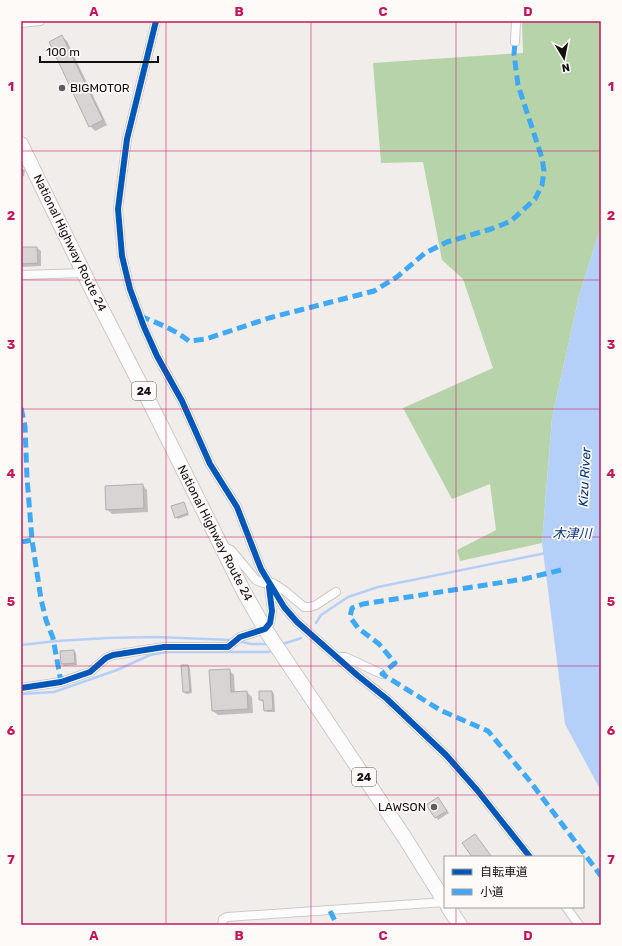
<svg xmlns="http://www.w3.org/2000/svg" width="622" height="946" font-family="Rubik,'Noto Sans JP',sans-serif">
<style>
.forest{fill:#b6d3aa}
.water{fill:#b5d0f8}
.shadow{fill:#0003}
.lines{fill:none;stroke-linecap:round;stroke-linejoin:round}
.stream{stroke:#b5d0f8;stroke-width:2.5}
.building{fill:#d8d4d3;stroke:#b1aead}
.street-casing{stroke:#ccc9c8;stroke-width:10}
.highway-casing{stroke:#ccc9c8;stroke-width:16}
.street{stroke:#fdfcfc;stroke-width:8}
.highway{stroke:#fdfcfc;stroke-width:14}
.quiet{stroke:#3fa9f5;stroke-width:5;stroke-dasharray:10 5;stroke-linecap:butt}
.cycleway-casing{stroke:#fefaf8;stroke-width:8}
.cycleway{stroke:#0057b8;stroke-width:6}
.grid{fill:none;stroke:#c2185b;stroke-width:1;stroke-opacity:0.55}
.poi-dot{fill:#605d5c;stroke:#fefaf8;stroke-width:1.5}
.labels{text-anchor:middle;stroke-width:3.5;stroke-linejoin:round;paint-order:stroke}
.shield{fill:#fefaf8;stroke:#595655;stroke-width:1}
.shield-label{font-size:11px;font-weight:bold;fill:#12100f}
.poi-label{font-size:12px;fill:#12100f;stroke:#fefaf8;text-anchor:start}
.street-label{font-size:12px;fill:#12100f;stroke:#fefaf8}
.water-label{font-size:13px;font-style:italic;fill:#063574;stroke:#fefaf8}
.neatline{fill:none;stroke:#c2185b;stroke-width:1.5}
.grid-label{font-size:13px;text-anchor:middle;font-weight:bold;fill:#c2185b}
</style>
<rect width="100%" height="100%" fill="#f1edeb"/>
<polygon class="forest" points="522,21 601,21 601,226 579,296 552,418 542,543 460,561 457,550 496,530 490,484 452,499 403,408 493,368 463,279 442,260 423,162 381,163 373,63 523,53"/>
<polygon class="water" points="601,226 601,791 565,724 542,543 552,418 579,296"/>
<g class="shadow">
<polygon points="62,37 67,41 107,125 95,131 90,126"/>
<polygon points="21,168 25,170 24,176 21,177"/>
<polygon points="21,248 37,248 41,251 41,266 21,267"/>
<polygon points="142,485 147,490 148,512 112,514 107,509"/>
<polygon points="183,503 189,515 178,519 176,517"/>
<polygon points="74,651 76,653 77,665 64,666 62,664"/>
<polygon points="188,666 190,668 192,693 186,694 184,692"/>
<polygon points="229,670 234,675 235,693 247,692 252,697 253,713 218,715 213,711"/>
<polygon points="272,692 274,694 275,712 267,712 265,710 264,702 260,700"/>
<polygon points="438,798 449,813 438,820 428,805"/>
</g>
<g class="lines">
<g class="stream">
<polyline points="316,623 321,615 348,597 378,587 546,553"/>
<polyline points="237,641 251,644 270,644"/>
<polyline points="21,645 57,641 107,638 155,637 232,640"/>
<polyline points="280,645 301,638"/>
<polyline points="21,694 54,692 117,670 150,655 167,652 269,652 273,650"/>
</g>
</g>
<g class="building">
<polygon points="62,35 103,120 89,127 49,42"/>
<polygon points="21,247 37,247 38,263 21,264"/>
<polygon points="143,484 144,508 106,510 105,486"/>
<polygon points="184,502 188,513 175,518 171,506"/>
<polygon points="74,650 75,663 61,664 60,651"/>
<polygon points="181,665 188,665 190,692 183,692"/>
<polygon points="230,669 231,692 247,691 248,709 212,711 209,670"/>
<polygon points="259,691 272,691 273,710 264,711 263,700 259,700"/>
<polygon points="438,797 447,811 435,818 426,805"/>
<polygon points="475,834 492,857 472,857 462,843"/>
</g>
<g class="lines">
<g class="street-casing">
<g id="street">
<polyline points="156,21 127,139 118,209 122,256 130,289 144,327 157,356 182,401 210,464 237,507 261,569 284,607 297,622 357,675 387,699 446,755 477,790 530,857"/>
<polyline points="21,23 40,21"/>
<polyline points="515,42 516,21"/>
<polyline points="21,275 85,273"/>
<polyline points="221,546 231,550 256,580 263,583 273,583 285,591 304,607 310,607 316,605 336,592"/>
<polyline points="336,657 345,657 382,674"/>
<polyline points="21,688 61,682 90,672 106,658 113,655 164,647 228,647 240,637 265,629 270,623 272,611 269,586"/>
<polyline points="566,907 579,925"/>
<polyline points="222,925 223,919 227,917 445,902"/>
</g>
</g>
<g class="highway-casing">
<g id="highway">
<polyline points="21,144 94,294 149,401 244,592 265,629 403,835 445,902"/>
<polyline points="448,907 460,925"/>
</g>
</g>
<use href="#street" class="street"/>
<use href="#highway" class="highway"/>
<g class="quiet">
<path d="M140,316C157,323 174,329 189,341L206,339L269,318L374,291L397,277L425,253L447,242L491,229L504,224L511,221L535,199L542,185L544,171L542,158L518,85L514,54L515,42"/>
<polyline points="21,408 25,426 27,478 32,540 41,599 46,620 53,638 61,682"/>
<polyline points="21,542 32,540"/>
<polyline points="561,570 524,579 363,604 352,608 350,617 358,628 379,644 395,663 382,674 440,710 488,731 529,780 601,876"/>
<polyline points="330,911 337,925"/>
</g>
<g class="cycleway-casing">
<g id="cycleway">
<polyline points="156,21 127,139 118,209 122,256 130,289 144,327 157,356 182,401 210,464 237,507 261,569 284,607 297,622 357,675 387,699 446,755 477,790 530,857"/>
<polyline points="21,688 61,682 90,672 106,658 113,655 164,647 228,647 240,637 265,629 270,623 272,611 269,587"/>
</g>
</g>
<use href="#cycleway" class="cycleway"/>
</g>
<path class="grid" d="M166,21V925M311,21V925M456,21V857M21,151H601M21,280H601M21,409H601M21,537H601M21,666H601M21,795H601M456,907V925"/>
<g class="poi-dot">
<circle cx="62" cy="88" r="4"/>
<circle cx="434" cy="807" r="4"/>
</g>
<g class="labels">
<g class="shield">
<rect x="132" y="382" width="24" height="18" rx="3"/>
<rect x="352" y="768" width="24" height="18" rx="3"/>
</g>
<g class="shield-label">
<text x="144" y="395">24</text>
<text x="364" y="781">24</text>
</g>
<g class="poi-label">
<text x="70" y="92">BIGMOTOR</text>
<text x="426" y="811" text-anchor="end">LAWSON</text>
</g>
<g class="street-label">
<text transform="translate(70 243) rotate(64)" y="4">National Highway Route 24</text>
<text transform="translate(215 533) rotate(63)" y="4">National Highway Route 24</text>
</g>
<g class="water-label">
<text transform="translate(584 477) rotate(-87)" y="5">Kizu River</text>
<text x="572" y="538">木津川</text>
</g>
</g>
<rect width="622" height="946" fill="none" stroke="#fefaf8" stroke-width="44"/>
<rect x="444" y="856" width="140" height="52" fill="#fefaf8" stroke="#a09c9b"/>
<rect x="452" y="869" width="20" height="6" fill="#0057b8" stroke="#a09c9b"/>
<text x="480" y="876" font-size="12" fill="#12100f">自転車道</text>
<rect x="452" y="889" width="20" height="6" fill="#3fa9f5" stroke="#a09c9b"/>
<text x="480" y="896" font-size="12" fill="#12100f">小道</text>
<g transform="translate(564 58) rotate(170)" stroke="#fefaf8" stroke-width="3" paint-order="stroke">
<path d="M0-3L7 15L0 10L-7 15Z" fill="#12100f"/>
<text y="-6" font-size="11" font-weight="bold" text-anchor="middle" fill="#12100f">N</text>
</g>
<path d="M40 56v6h118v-6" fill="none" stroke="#12100f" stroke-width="2"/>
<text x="46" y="56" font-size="12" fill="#12100f" stroke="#fefaf8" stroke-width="3" paint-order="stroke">100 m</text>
<rect x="22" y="22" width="578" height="902" class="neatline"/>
<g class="grid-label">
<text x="94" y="16">A</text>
<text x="239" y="16">B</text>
<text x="383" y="16">C</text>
<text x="528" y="16">D</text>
<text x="11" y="91">1</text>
<text x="611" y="91">1</text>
<text x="11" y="220">2</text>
<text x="611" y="220">2</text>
<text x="11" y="349">3</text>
<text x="611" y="349">3</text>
<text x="11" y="478">4</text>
<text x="611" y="478">4</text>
<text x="11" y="606">5</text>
<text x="611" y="606">5</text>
<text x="11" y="735">6</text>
<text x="611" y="735">6</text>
<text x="11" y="864">7</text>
<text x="611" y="864">7</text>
<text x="94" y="940">A</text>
<text x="239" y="940">B</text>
<text x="383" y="940">C</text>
<text x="528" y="940">D</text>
</g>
</svg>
